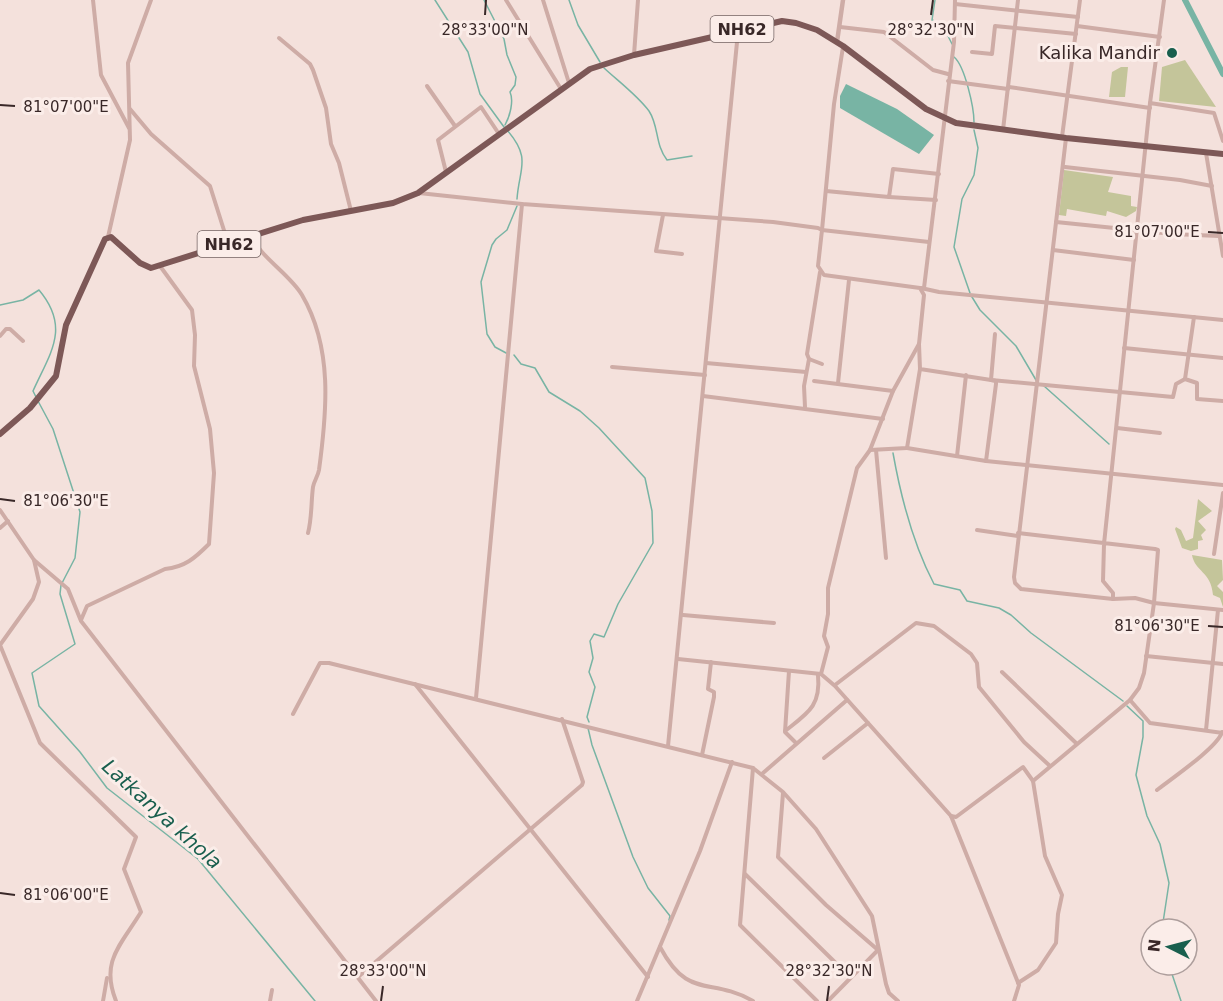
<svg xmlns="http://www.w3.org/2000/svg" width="1223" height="1001" font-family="'DejaVu Sans',sans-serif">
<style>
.green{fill:#c4c59a}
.water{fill:#78b4a4}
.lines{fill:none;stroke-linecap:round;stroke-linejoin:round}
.stream{stroke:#78b4a4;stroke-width:1.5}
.river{stroke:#78b4a4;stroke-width:6}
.minor{stroke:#ceaca6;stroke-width:4}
.tertiary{stroke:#ceaca6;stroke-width:4.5}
.primary{stroke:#7d5857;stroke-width:6}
.ticks{fill:none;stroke:#392828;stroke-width:2}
.poi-dot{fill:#195f4e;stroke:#fbede9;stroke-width:2}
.labels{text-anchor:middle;stroke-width:6;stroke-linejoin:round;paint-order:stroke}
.shield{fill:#fbede9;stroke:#736362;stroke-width:1.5}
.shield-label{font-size:16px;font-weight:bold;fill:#392828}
.poi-label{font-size:18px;fill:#392828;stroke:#fbede9;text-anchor:end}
.water-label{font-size:20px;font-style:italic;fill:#195f4e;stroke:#fbede9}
.ticks-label{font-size:15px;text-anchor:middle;fill:#392828;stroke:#fbede9;stroke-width:6;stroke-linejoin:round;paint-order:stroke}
</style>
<rect width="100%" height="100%" fill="#f4e1dc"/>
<g class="green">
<polygon points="1185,60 1216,107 1159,101 1162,67"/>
<polygon points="1121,67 1128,67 1125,97 1109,97 1112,72"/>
<polygon points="1064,170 1113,177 1108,192 1131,196 1131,206 1137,207 1136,211 1126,217 1107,211 1106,216 1067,209 1066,216 1059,215"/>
<polygon points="1198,499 1212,511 1198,521 1206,530 1201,535 1203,540 1198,541 1198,549 1191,551 1182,548 1175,529 1176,527 1181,530 1186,541 1193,538"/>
<path d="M1192,555L1222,560L1223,580L1217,586L1223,592V607L1220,598L1213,595C1211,571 1195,572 1192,555Z"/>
</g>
<polygon class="water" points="846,84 897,109 934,135 919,154 840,108 840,96"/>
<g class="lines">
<g class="stream">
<polyline points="435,0 468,52 480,94 504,127"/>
<path d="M484,0L504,39L507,55L516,77L515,85L510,92C514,101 510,116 505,125"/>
<polyline points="569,0 578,25 600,62"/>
<polyline points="935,0 932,20 942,24 952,44"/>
<path d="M954,57C965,66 974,108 974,122"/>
<path d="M604,68C618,81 637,95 649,111C659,126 655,145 667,160L692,156"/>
<path d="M507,130C532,159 519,168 517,199"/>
<polyline points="970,293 954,247 962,199 974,175 978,148 974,130"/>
<polyline points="972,297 980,310 1016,346 1036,380"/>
<path d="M0,305L23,300L39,290C71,328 50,353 33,391L36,397"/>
<polyline points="508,354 495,347 487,334 481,282 492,245 496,239 507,230 517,206"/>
<polyline points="514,355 521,364 535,368 549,392 580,411 599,428 645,478 652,511 653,543 618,604 604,637 594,634 590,641 593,658 589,672 595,687 587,717 589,722"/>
<polyline points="1044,386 1109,444"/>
<polyline points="38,401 53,429 80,512 75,558 61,585 60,594 75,644 32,673 39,706 80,752 107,788 198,859 315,1001"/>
<path d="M893,453C901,498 913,544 934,584L960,590L967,601L999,608L1011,615L1031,633L1123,701"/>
<polyline points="1127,706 1143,721 1143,737 1136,775 1147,816 1160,844 1169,883 1162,929"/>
<polyline points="588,728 592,745 633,857 648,888 670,916 669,920"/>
<polyline points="1169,965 1181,1001"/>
</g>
<polyline class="river" points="1185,0 1223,74"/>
<g class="minor">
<polyline points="93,0 101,75 129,128"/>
<polyline points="506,0 561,89"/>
<polyline points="543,0 569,83"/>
<polyline points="955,4 1078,17"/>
<polyline points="1077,26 1160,37"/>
<polyline points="840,27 884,32 933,70 948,74"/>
<polyline points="279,38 310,64 313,70 326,108 331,144 339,163 351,211"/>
<polyline points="843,47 834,104 822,230 929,242"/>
<polyline points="972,52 992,54 995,26 1076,34"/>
<polyline points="634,55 638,0"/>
<polyline points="948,81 1008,89"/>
<polyline points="427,86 455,126"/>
<polyline points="1009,87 1150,108"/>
<polyline points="1150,103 1164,0"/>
<polyline points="130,109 151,134 210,186 228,243"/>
<polyline points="1003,130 1018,0"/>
<polyline points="1062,137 1080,0"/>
<polyline points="1066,138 1014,577 1015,583 1021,589 1113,599"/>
<polyline points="1206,153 1223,256"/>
<polyline points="1065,167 1180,180 1212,186"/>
<polyline points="446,172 438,140 481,107 499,134"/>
<polyline points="826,191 889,197 893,169 939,174"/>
<polyline points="419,193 522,204 773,222 818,228 822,230 818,266 824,275 920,288 924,295 919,344 920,369 991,380 1173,397 1176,384 1185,379"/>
<polyline points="889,197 936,200"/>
<polyline points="663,215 656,251 682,254"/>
<polyline points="1056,222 1173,234 1219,236"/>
<path d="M253,236C256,254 290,274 302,295C333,348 327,411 319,470C318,476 314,481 313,487C311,502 312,518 308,533"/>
<polyline points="108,237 130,140 128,63 151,0"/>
<polyline points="1053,250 1134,260"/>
<polyline points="820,272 807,354 809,359 822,364"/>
<polyline points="921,288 939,292 1223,320"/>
<polyline points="924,288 954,42 955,0"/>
<polyline points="1194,317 1185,379 1197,383 1197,399 1223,401"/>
<polyline points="0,336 6,329 10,329 23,341"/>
<polyline points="1124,348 1223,358"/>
<polyline points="706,363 806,372"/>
<polyline points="612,367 705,375"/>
<polyline points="920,369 907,448 870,450 857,468 828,588 828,614 824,636 828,647 821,674 835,686 951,816 1019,985 1014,1001"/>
<polyline points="814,381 893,391"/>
<polyline points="838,383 849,280"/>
<polyline points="703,396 883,419"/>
<polyline points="805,407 804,386 809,359"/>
<polyline points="1117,428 1160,433"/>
<polyline points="907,448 986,461 1223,485"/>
<polyline points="870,450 893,391 919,344"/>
<polyline points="876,450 886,558"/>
<polyline points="957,456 966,375"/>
<polyline points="986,461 996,384 996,381 991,380 995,334"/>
<polyline points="0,510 34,560 68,589 81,621 376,1001"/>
<polyline points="0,528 8,521"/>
<polyline points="977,530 1018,536"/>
<polyline points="1018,533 1155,549 1158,550 1154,603 1135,598 1113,599 1113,593 1103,581 1104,544 1150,103 1214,113 1223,141"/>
<polyline points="1214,554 1223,493"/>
<path d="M34,560L39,582L33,599L0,645L40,743L136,837L124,869L141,912C121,945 100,961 116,1001"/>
<polyline points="683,615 774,623"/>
<path d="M81,620L87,606L165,569C185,567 195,558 209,544L214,473L210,429L194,366L195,335L192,310L160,266"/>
<polyline points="1146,656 1223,664"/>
<polyline points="678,659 821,674"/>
<polyline points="789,671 785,732 796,743"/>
<polyline points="1002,672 1076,743"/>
<polyline points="415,684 648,977"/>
<polyline points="835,685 916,623 934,626 971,654 977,663 979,687 1024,742 1050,766"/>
<polyline points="476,698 522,204"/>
<polyline points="1130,700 1150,723 1223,733"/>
<polyline points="293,714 320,663 329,663 753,768 783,792 816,829 872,916 886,984 889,993 898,1001"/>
<polyline points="1206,730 1218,610"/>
<path d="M785,731C808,713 821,706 818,675"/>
<polyline points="668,746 738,32"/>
<polyline points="702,755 714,697 714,692 708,689 711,662"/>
<polyline points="824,758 868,723"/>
<polyline points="753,768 740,925 817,1001"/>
<polyline points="763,773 847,700"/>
<polyline points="1033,781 1130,700 1139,688 1144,673 1154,603 1223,610"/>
<path d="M1157,790C1171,779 1218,747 1222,732"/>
<polyline points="783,793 778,857 826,905 878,950 828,1001"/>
<polyline points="951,816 956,817 1023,767 1033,781 1045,856 1062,895 1058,914 1056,943 1038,970 1018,983"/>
<polyline points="745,874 850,977"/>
<path d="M660,947C689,1001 709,976 753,1001"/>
<polyline points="358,977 582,785 583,782 562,719"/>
<polyline points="103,1001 107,978"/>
<polyline points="270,1001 272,990"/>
<polyline points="637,1001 700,851 732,762"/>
</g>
<polyline class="tertiary" points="837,42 843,0"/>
<polyline class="primary" points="0,434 30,408 56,376 66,325 105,239 111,237 140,263 151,268 303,220 393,203 418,193 590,69 634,55 782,21 796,23 817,30 843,46 926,109 956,123 1066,138 1223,154"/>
</g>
<path class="ticks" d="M485,15L486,0M931,15L933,0M0,105L15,106M1208,232L1223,233M0,499L15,501M1208,626L1223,627M0,893L15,895M381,1001L383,986M827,1001L829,986"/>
<circle class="poi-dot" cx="1172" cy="53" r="6"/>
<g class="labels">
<g class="shield">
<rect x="710.5" y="16" width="63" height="26" rx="4.5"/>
<rect x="197.5" y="231" width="63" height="26" rx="4.5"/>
</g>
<g class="shield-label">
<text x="742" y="35">NH62</text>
<text x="229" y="250">NH62</text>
</g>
<g class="poi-label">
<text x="1160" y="59">Kalika Mandir</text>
</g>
<g class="water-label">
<text transform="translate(162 814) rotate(42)" y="7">Latkanya khola</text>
</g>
</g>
<g class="ticks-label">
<text x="485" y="35">28°33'00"N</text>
<text x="931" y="35">28°32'30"N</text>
<text x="66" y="112">81°07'00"E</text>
<text x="1157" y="237">81°07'00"E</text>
<text x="66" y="506">81°06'30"E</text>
<text x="1157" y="631">81°06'30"E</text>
<text x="66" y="900">81°06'00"E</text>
<text x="383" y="976">28°33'00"N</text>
<text x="829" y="976">28°32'30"N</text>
</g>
<g transform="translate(1169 947) rotate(276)"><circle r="28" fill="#fbede9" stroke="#ad9e9c" stroke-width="1.5"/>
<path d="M0-4.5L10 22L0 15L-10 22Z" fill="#195f4e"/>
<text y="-9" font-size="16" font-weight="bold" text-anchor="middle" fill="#392828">N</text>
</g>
</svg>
